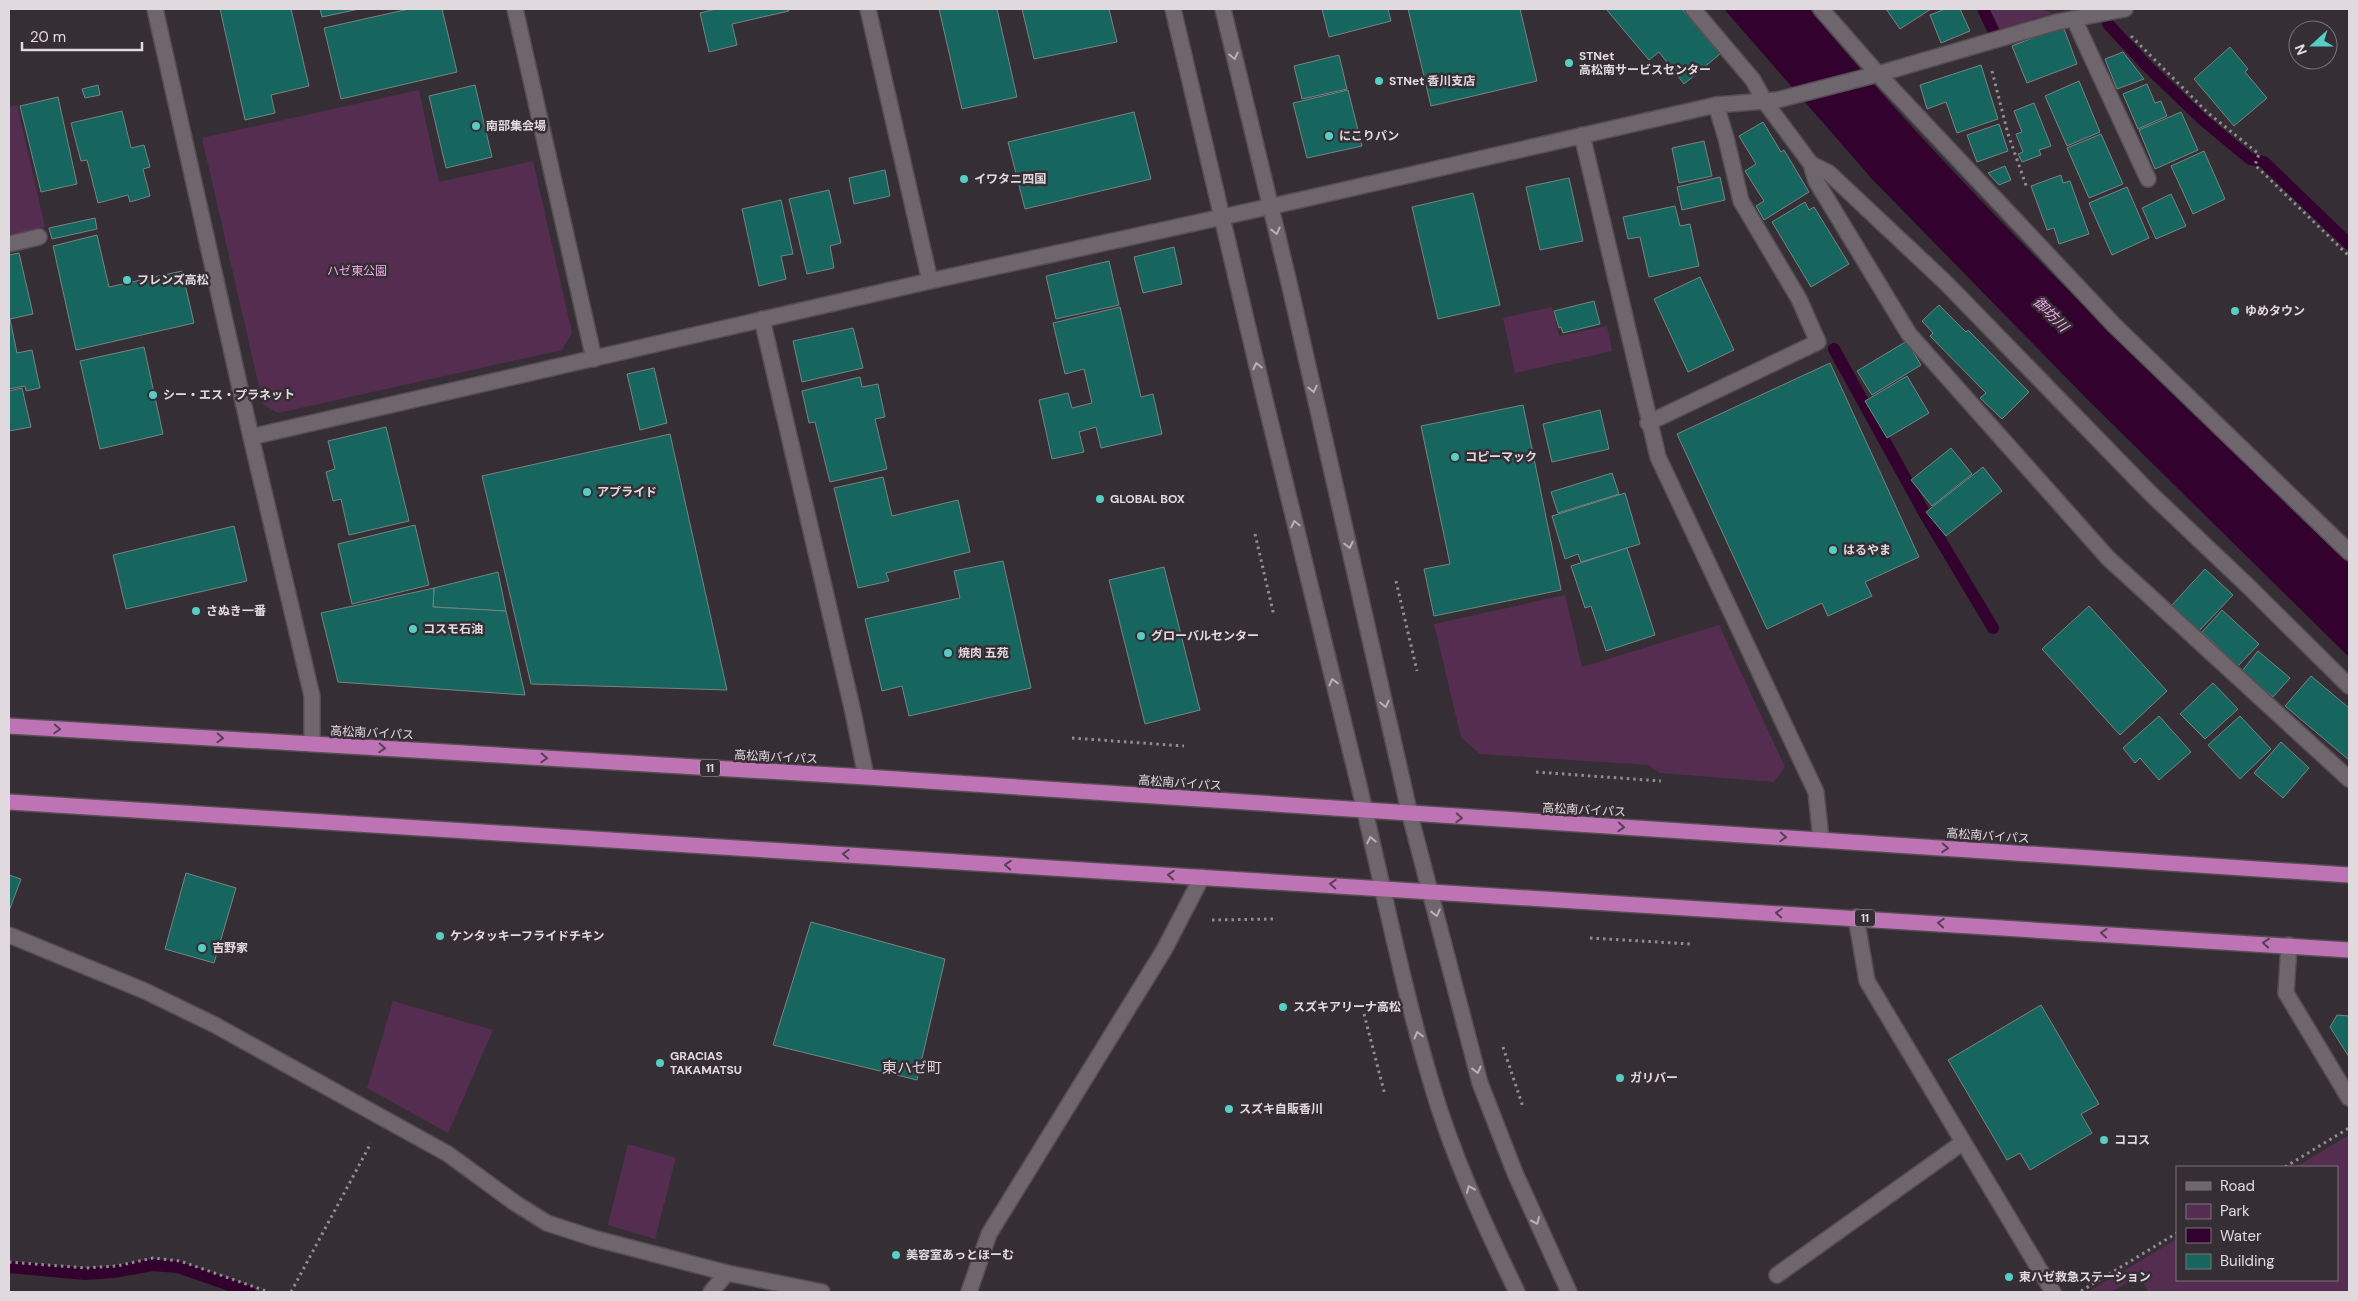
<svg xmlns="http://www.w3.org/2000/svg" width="2358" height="1301" font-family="'DM Sans','Noto Sans JP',sans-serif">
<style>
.green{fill:#552d50}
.water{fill:#32012e}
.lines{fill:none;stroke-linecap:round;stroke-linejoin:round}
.stream{stroke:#32012e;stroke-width:12}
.building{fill:#16655e;stroke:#768482}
.minor-casing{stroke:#544d52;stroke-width:18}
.highway-casing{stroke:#544d52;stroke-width:18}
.path{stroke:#928b91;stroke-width:3;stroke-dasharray:2.5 4;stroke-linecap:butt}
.minor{stroke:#6e656d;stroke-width:15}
.highway{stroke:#be73b4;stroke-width:15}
.oneway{stroke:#b8b1b6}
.oneway2{stroke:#583f55}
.poi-dot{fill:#56cec3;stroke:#362e35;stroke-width:2}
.labels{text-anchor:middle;stroke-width:5;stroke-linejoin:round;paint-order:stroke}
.shield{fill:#362e35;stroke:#ada6ab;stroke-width:1}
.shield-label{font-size:11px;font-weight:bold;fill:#e0dade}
.poi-label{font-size:12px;font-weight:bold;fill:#e0dade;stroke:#362e35;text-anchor:start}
.park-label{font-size:12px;fill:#f5a9ea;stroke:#362e35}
.street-label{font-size:12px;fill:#e0dade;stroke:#362e35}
.water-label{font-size:14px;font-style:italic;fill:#f8abed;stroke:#362e35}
.quarter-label{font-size:15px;fill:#ddd2db;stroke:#362e35}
</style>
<rect width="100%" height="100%" fill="#362e35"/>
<g class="green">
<polygon points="1989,9 2040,9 2053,13 1999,30"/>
<polygon points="419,90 439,182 533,161 572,333 562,350 278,413 263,404 202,138"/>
<polygon points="17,105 45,227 9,235 9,107"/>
<polygon points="1552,307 1559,336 1607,326 1612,351 1515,373 1503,318"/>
<polygon points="1565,595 1582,667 1719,625 1785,767 1774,782 1660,773 1648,765 1480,754 1461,737 1434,624"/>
<polygon points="393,1001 493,1030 448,1133 367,1088"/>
<polygon points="2349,1135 2349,1292 2149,1292 2139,1276 2111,1292 2088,1292 2177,1239 2177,1280 2337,1280 2337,1167 2296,1167"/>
<polygon points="628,1144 676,1158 655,1239 608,1225"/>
</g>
<path class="water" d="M1724,9H1809C1974,207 2164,384 2349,564V657L2088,400L1872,179Z"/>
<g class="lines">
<g class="stream">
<polyline points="1983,9 1994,32"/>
<polyline points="2108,24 2148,67 2202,119 2250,159 2264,162 2349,244"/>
<polyline points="1834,349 1926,516 1993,628"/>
<polyline points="9,1267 85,1274 113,1272 152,1265 178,1267 250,1292"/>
</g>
</g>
<g class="building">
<polygon points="220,9 291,9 309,86 271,95 275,113 245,120"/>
<polygon points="320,9 359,9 322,17"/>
<polygon points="409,9 442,9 457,72 341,99 324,28"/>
<polygon points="716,9 788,9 789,11 732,24 737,45 709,52 700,13"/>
<polygon points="939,9 997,9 1017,97 962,109"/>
<polygon points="1022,9 1109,9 1117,42 1034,59"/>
<polygon points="1322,9 1388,9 1391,21 1329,37"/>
<polygon points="1408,9 1520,9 1537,81 1431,106"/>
<polygon points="1606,9 1682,9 1720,54 1684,84 1659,52 1649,60"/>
<polygon points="1886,9 1931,9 1900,29"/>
<polygon points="1945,9 1960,9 1970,31 1941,43 1930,15"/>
<polygon points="2063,26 2077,64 2027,83 2012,46"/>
<polygon points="2230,47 2248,69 2245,72 2267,98 2234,126 2194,79"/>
<polygon points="2123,52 2144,79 2117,89 2105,59"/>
<polygon points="1339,55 1347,89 1302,99 1294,66"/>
<polygon points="1981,65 1998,119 1957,133 1946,102 1927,109 1920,85"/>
<polygon points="2079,81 2100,132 2067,146 2045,96"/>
<polygon points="2147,84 2155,103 2161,101 2167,116 2138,129 2123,94"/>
<polygon points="98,85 100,95 85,98 82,89"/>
<polygon points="475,85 492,157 446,168 429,96"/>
<polygon points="1348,90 1362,146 1307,158 1293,103"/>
<polygon points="58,97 77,184 41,192 20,106"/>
<polygon points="2034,103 2051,146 2039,150 2041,155 2022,162 2018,154 2023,152 2016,134 2022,132 2014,111"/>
<polygon points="122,111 131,148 144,145 150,167 143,169 150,196 130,202 128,195 98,203 87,160 81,161 71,123"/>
<polygon points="1134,112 1151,179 1025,209 1008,142"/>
<polygon points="2181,112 2198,150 2155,169 2139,130"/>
<polygon points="1763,122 1781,152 1784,150 1809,192 1764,220 1756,206 1764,201 1745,171 1756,164 1739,136"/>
<polygon points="1999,124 2008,151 1977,162 1967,135"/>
<polygon points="2101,134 2123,184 2089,198 2067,148"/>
<polygon points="1704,141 1712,176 1679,183 1672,148"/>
<polygon points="2204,151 2225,199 2193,214 2171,166"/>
<polygon points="2005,166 2011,180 1999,185 1988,173"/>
<polygon points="885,170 890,196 854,204 849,178"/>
<polygon points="2061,175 2063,183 2070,181 2089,234 2059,244 2054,228 2047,230 2031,186"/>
<polygon points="1720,177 1725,200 1682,210 1677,187"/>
<polygon points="1569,178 1583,241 1540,250 1526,187"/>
<polygon points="2127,187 2149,238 2112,255 2089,203"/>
<polygon points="829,190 841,243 830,246 834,268 807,274 789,199"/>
<polygon points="1473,193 1500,305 1438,319 1412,207"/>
<polygon points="2171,194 2186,226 2156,239 2142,208"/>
<polygon points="781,200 793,254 781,256 786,279 759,286 742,209"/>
<polygon points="1805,202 1809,210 1814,207 1849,264 1811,287 1772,222"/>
<polygon points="1675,206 1680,226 1690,224 1699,266 1649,277 1640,237 1628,239 1623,217"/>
<polygon points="95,218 97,229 52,239 49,228"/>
<polygon points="97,235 109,287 182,271 194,323 76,350 53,246"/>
<polygon points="1174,247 1182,284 1143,293 1134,257"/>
<polygon points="19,253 33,314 10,319 17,353 32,350 40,388 26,391 25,386 9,389 9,255"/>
<polygon points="1109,261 1119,305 1056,319 1046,276"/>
<polygon points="1700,277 1734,350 1688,372 1654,299"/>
<polygon points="1594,301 1600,324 1563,333 1561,327 1559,328 1554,311"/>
<polygon points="1939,305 1966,332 1968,330 2029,392 2002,419 1980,398 1986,393 1930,336 1933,333 1922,321"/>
<polygon points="1120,307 1141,397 1153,394 1162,434 1101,448 1096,427 1079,432 1084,452 1052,459 1039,400 1068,393 1072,408 1092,403 1084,369 1065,374 1053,323"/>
<polygon points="853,328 863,368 802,382 793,341"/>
<polygon points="1907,341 1921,365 1872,395 1857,371"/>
<polygon points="144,347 163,434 100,449 80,361"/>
<polygon points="1830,363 1919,557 1865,582 1872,596 1828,616 1822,603 1767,629 1677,434"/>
<polygon points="654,368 667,423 640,430 627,374"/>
<polygon points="1907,376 1929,413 1887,438 1865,401"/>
<polygon points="860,377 862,387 878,384 885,417 875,419 887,469 830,482 815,422 809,423 802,391"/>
<polygon points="22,388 31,427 9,431 9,391"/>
<polygon points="1523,405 1561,590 1434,616 1424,569 1450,564 1421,426"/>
<polygon points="1600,410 1609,449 1552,462 1543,424"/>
<polygon points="386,427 409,521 349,535 341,499 333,501 326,472 335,469 328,441"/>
<polygon points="670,434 727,690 531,684 482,476"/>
<polygon points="1951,448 1972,474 1932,506 1911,480"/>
<polygon points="1983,467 2002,491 1946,536 1926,512"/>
<polygon points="1612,473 1619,494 1558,513 1551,492"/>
<polygon points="883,477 892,516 958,500 970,552 886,573 889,581 858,588 834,488"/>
<polygon points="1625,493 1640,544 1581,562 1578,554 1565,559 1552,516"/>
<polygon points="415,525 429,585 352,604 338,544"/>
<polygon points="234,526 247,581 126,609 113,555"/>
<polygon points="1627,548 1655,635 1606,651 1591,606 1585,608 1571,566"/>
<polygon points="1003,561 1031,688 909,716 902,686 882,691 865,619 960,598 954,571"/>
<polygon points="1164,567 1200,710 1145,724 1109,580"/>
<polygon points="2205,569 2233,595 2198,632 2171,606"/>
<polygon points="498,572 506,611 433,607 434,588"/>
<polygon points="434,588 433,607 506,611 525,695 338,682 321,613"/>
<polygon points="2089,606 2167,691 2120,735 2042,649"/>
<polygon points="2222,610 2259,644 2238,666 2202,632"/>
<polygon points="2258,651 2290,678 2273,697 2242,671"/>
<polygon points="2311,676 2349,708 2349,760 2285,706"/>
<polygon points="2213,683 2238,709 2205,739 2180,714"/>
<polygon points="2159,716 2191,752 2159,780 2140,758 2135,763 2123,748"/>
<polygon points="2240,716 2271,749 2240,779 2208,745"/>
<polygon points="2281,742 2309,768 2283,798 2254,773"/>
<polygon points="186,873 236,888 214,963 165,949"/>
<polygon points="9,875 21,879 9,911"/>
<polygon points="811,922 945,959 917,1080 773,1045"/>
<polygon points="2041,1005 2099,1104 2081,1114 2092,1133 2030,1170 2020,1153 2007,1160 1948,1060"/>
<polygon points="2337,1015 2349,1016 2349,1057 2330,1027"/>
</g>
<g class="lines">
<g class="minor-casing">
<g id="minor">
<polyline points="155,9 251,437 312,696 312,744"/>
<polyline points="515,9 594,359"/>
<polyline points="868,9 930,281"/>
<path d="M1173,9C1231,259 1290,508 1352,757C1379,865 1399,975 1431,1082C1452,1155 1484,1224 1517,1292"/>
<polyline points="1223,9 1290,287 1410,815 1480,1083 1515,1173 1569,1292"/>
<polyline points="1693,9 1753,80 1765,102 1811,164 1816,181 1909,334 2108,558 2349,779"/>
<polyline points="1821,9 1878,74 2114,325 2349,552"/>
<polyline points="2074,19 2148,179"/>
<polyline points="1582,135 1658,457 1816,792 1821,839"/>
<polyline points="1811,164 1829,173 1946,283 2151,494 2248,586 2349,686"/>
<polyline points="9,244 39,237"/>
<polyline points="762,319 853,712 866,777"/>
<polyline points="1648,423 1818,342 1799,299 1741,201 1726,138 1716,105"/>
<polyline points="251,437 930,281 1300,200 1716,105 1777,100 1878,74 2057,22 2125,9"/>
<polyline points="1856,917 1867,981 2053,1292"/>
<polyline points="9,935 145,991 215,1025 448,1154 515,1203 547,1223 593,1238 727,1273 822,1292"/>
<polyline points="2289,945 2286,993 2349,1098"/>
<polyline points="1777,1275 1962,1143"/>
<polyline points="711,1292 727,1273"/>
<polyline points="969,1292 989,1234 1164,950 1202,877"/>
</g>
</g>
<g class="highway-casing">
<g id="highway">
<polyline points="9,726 866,777 2349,875"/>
<polyline points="9,802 2349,950"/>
</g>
</g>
<g class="path">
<polyline points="2131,36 2208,113 2259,154 2255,165 2349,256"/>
<polyline points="1992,71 2008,134 2027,188"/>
<polyline points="1255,534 1274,616"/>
<polyline points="1396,581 1417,671"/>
<polyline points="1072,738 1184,746"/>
<polyline points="1536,772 1661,781"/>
<polyline points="1212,920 1274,919"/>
<polyline points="1590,938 1691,944"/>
<polyline points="1364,1014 1385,1095"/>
<polyline points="1503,1047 1523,1107"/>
<polyline points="2285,1167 2349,1128"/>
<polyline points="9,1262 85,1268 117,1266 153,1258 180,1261 269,1292"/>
<polyline points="2081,1291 2177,1233"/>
<polyline points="291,1292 371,1143"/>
</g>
<use href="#minor" class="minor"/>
<use href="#highway" class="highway"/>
</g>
<defs><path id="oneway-chevron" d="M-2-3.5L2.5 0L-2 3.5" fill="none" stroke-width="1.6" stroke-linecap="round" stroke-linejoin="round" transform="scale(1.25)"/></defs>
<g class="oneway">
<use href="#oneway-chevron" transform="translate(1234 56) rotate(77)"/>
<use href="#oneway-chevron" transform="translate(1276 231) rotate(76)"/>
<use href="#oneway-chevron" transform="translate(1257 366) rotate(-103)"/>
<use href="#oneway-chevron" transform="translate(1313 389) rotate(77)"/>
<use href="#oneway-chevron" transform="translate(1295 524) rotate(-103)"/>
<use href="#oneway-chevron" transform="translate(1349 545) rotate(77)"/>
<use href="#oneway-chevron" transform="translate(1333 682) rotate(-104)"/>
<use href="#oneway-chevron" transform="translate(1385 704) rotate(77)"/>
<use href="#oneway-chevron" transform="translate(1371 840) rotate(-102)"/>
<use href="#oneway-chevron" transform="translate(1436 913) rotate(76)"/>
<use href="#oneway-chevron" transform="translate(1418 1035) rotate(-105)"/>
<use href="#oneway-chevron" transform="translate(1477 1070) rotate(76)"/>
<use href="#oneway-chevron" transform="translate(1470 1189) rotate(-113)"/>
<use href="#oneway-chevron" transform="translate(1536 1221) rotate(66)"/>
</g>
<g class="oneway2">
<use href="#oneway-chevron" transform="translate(57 729) rotate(3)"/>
<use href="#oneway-chevron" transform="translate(220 738) rotate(3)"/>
<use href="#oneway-chevron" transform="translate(382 748) rotate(3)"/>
<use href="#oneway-chevron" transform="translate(544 758) rotate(3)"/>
<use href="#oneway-chevron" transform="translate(1459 818) rotate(3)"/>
<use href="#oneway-chevron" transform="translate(1621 827) rotate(3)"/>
<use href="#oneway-chevron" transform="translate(1783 837) rotate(3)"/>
<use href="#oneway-chevron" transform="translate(1945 848) rotate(4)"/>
<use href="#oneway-chevron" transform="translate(846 854) rotate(-176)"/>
<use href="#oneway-chevron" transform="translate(1008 865) rotate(-176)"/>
<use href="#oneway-chevron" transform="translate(1171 875) rotate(-176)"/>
<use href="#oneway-chevron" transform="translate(1333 884) rotate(-177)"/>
<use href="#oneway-chevron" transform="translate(1779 913) rotate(-177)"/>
<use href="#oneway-chevron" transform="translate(1941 923) rotate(-176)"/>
<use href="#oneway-chevron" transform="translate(2104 933) rotate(-176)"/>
<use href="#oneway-chevron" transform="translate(2266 943) rotate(-176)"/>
</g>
<g class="poi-dot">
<circle cx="1569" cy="63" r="5"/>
<circle cx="1379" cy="81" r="5"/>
<circle cx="476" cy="126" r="5"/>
<circle cx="1329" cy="136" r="5"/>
<circle cx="964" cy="179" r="5"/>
<circle cx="127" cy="280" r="5"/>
<circle cx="2235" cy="311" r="5"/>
<circle cx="153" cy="395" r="5"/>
<circle cx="1455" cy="457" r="5"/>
<circle cx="587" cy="492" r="5"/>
<circle cx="1100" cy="499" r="5"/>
<circle cx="1833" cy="550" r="5"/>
<circle cx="196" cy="611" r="5"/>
<circle cx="413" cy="629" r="5"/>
<circle cx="1141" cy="636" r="5"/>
<circle cx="948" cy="653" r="5"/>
<circle cx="440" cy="936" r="5"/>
<circle cx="202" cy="948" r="5"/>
<circle cx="1283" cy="1007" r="5"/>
<circle cx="660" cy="1063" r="5"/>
<circle cx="1620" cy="1078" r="5"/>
<circle cx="1229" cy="1109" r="5"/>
<circle cx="2104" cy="1140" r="5"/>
<circle cx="896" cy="1255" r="5"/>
<circle cx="2009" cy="1277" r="5"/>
</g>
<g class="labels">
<g class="shield">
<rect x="700" y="759.5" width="20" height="17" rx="4"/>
<rect x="1855" y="909.5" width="20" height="17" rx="4"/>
</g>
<g class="shield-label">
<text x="710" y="772">11</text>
<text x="1865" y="922">11</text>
</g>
<g class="poi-label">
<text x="1579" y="60">STNet<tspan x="1579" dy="14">高松南サービスセンター</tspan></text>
<text x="1389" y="85">STNet 香川支店</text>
<text x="486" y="130">南部集会場</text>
<text x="1339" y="140">にこりパン</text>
<text x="974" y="183">イワタニ四国</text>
<text x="137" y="284">フレンズ高松</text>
<text x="2245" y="315">ゆめタウン</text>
<text x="163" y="399">シー・エス・プラネット</text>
<text x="1465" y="461">コピーマック</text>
<text x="597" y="496">アプライド</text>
<text x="1110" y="503">GLOBAL BOX</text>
<text x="1843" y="554">はるやま</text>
<text x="206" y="615">さぬき一番</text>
<text x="423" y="633">コスモ石油</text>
<text x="1151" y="640">グローバルセンター</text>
<text x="958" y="657">焼肉 五苑</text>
<text x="450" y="940">ケンタッキーフライドチキン</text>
<text x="212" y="952">吉野家</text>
<text x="1293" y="1011">スズキアリーナ高松</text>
<text x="670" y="1060">GRACIAS<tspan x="670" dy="14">TAKAMATSU</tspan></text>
<text x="1630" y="1082">ガリバー</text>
<text x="1239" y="1113">スズキ自販香川</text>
<text x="2114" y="1144">ココス</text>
<text x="906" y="1259">美容室あっとほーむ</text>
<text x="2019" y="1281">東ハゼ救急ステーション</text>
</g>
<g class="park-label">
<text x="357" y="275">ハゼ東公園</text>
</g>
<g class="street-label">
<text transform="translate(372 733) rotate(3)" y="4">高松南バイパス</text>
<text transform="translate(776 757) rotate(3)" y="4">高松南バイパス</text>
<text transform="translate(1180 783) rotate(4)" y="4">高松南バイパス</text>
<text transform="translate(1584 810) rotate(3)" y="4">高松南バイパス</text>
<text transform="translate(1988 836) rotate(4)" y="4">高松南バイパス</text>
</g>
<g class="water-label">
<text transform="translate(2051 314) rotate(45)" y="5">御坊川</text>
</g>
<g class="quarter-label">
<text x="912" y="1073">東ハゼ町</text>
</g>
</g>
<rect width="2358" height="1301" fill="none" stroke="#e0dade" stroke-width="20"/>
<rect x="2176" y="1166" width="162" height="115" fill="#362e35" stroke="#7a7379"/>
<rect x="2186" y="1182" width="25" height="8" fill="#6e656d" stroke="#7a7379"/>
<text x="2220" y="1191" font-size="15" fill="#e0dade">Road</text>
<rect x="2186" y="1204" width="25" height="15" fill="#552d50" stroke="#7a7379"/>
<text x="2220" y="1216" font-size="15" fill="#e0dade">Park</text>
<rect x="2186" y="1228" width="25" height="15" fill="#32012e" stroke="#7a7379"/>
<text x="2220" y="1241" font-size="15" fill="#e0dade">Water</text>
<rect x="2186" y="1254" width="25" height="15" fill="#16655e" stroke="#7a7379"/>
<text x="2220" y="1266" font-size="15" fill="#e0dade">Building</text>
<g transform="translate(2313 45) rotate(249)"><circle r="24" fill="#362e35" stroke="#7a7379"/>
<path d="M0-4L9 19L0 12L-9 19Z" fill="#56cec3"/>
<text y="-8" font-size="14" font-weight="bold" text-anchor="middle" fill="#e0dade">N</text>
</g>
<path d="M22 42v8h120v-8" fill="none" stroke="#e0dade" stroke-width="2.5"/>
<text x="30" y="42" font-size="15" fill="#e0dade" stroke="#362e35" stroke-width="4" paint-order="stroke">20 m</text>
</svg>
